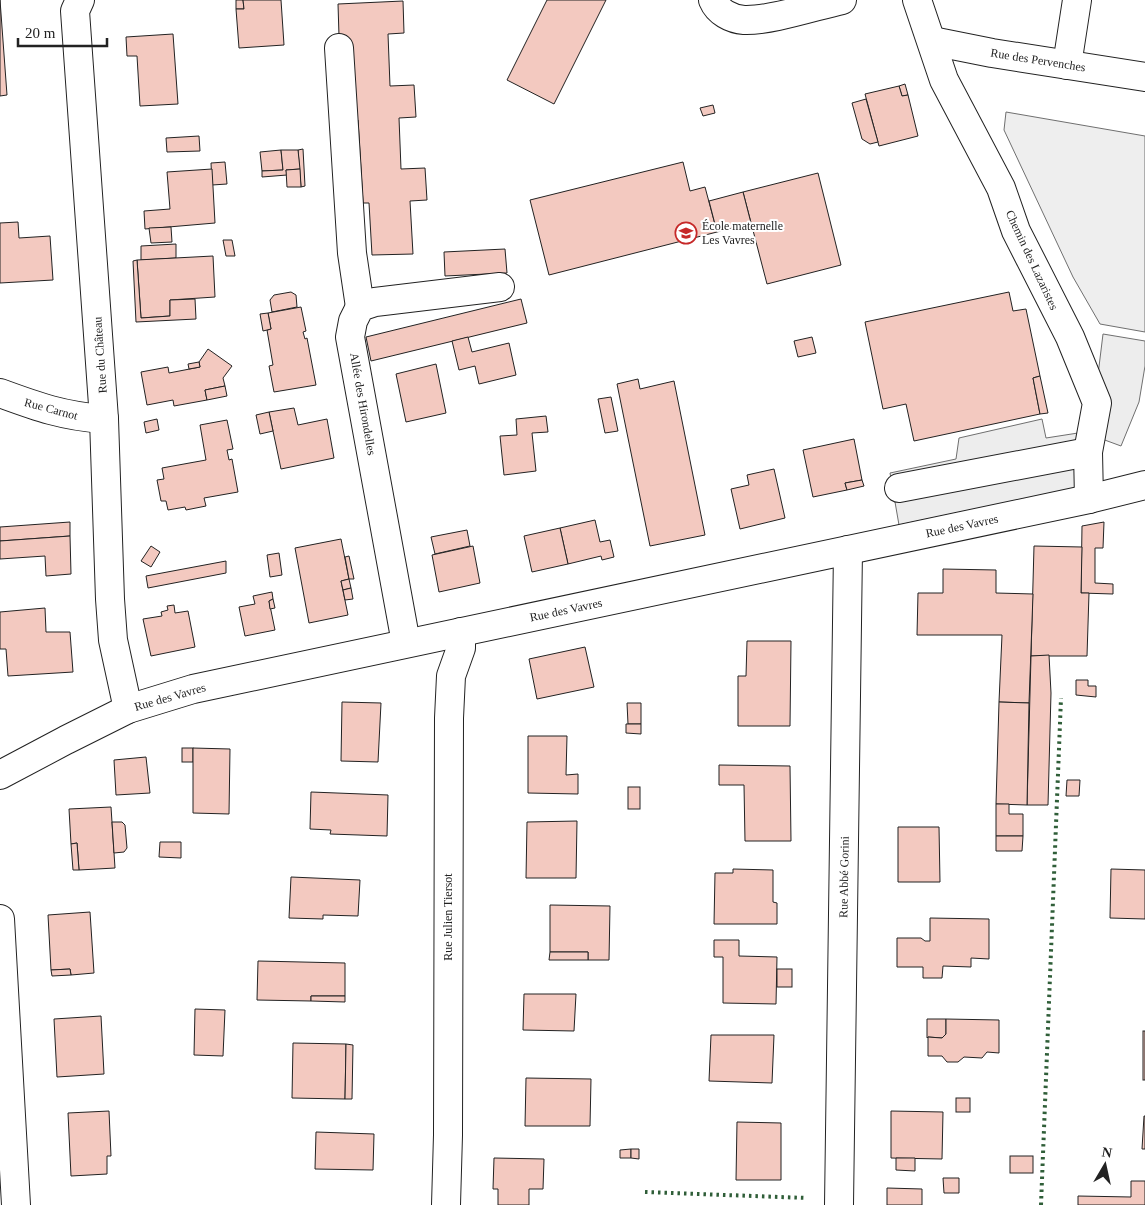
<svg xmlns="http://www.w3.org/2000/svg" width="1145" height="1205" font-family="Georgia,serif">
<style>
.green{fill:#eee;stroke:#6f6f6f}
.parking{fill:#ededed;stroke:#6f6f6f}
.building{fill:#f3c9c0;stroke:#222}
.lines{fill:none;stroke-linecap:round;stroke-linejoin:round}
.minor-casing{stroke:#222;stroke-width:30}
.minor{stroke:#fff;stroke-width:28}
.hedge{stroke:#2f5e38;stroke-width:4;stroke-dasharray:2.5 4;stroke-linecap:butt}
.labels{text-anchor:middle;stroke-width:4;stroke-linejoin:round;paint-order:stroke}
.street-label{font-size:12px;fill:#222;stroke:#fff}
.poi-label{font-size:12px;fill:#222;stroke:#fff;text-anchor:start}
</style>
<rect width="100%" height="100%" fill="#fff"/>
<polygon class="green" points="1006,112 1145,136 1145,332 1100,324 1073,277 1004,130"/>
<polygon class="parking" points="1103,334 1145,341 1145,366 1139,402 1121,446 1102,439 1081,487 899,525 890,473 956,459 959,438 1042,419 1046,438 1078,433 1097,383"/>
<g class="building">
<polygon points="0,0 7,95 0,96"/>
<polygon points="236,0 243,0 244,9 236,9"/>
<polygon points="243,0 281,0 284,45 239,48 236,9 244,9"/>
<polygon points="547,0 606,0 554,104 507,80"/>
<polygon points="403,1 404,33 388,34 390,86 414,85 416,117 399,118 401,169 425,168 427,200 410,201 413,254 372,255 369,203 363,203 358,120 351,120 346,36 339,36 338,4"/>
<polygon points="173,34 178,104 140,106 137,56 127,56 126,37"/>
<polygon points="905,84 908,95 902,96 899,86"/>
<polygon points="899,86 902,96 908,95 918,136 879,146 865,94"/>
<polygon points="866,99 878,142 870,144 862,139 852,103"/>
<polygon points="713,105 715,113 703,116 700,108"/>
<polygon points="199,136 200,151 167,152 166,138"/>
<polygon points="303,149 305,186 301,187 298,150"/>
<polygon points="281,150 283,170 262,171 260,152"/>
<polygon points="281,150 298,150 300,169 286,170 287,175 262,177 262,171 283,170"/>
<polygon points="225,162 227,184 212,185 211,163"/>
<polygon points="683,162 690,191 705,187 717,232 549,275 530,200"/>
<polygon points="212,169 215,223 145,229 144,211 170,209 167,172"/>
<polygon points="300,169 301,187 287,187 286,170"/>
<polygon points="818,173 841,265 767,284 743,192"/>
<polygon points="743,192 751,223 717,232 709,201"/>
<polygon points="18,222 19,238 50,236 53,280 0,283 0,223"/>
<polygon points="171,227 172,242 151,243 149,228"/>
<polygon points="223,240 232,240 235,256 226,256"/>
<polygon points="176,244 176,258 141,260 141,246"/>
<polygon points="505,249 507,273 445,276 444,252"/>
<polygon points="213,256 215,297 170,300 170,316 141,318 137,260"/>
<polygon points="137,260 141,318 170,316 170,300 195,299 196,319 136,322 133,261"/>
<polygon points="291,292 296,295 297,307 272,312 270,300 274,295"/>
<polygon points="1009,292 1013,311 1026,309 1040,376 1033,378 1040,414 914,441 906,404 883,409 865,322"/>
<polygon points="521,299 527,323 371,361 366,337"/>
<polygon points="301,307 306,331 303,332 305,339 307,338 316,385 274,392 269,366 273,365 267,330 271,329 268,313"/>
<polygon points="268,313 271,329 263,331 260,314"/>
<polygon points="468,337 472,352 509,343 516,375 479,384 475,366 459,370 452,341"/>
<polygon points="812,337 816,353 798,357 794,341"/>
<polygon points="208,349 232,366 223,378 225,386 205,390 207,400 174,406 173,400 147,405 141,372 168,367 169,373 200,367 199,362"/>
<polygon points="199,362 200,367 189,369 188,364"/>
<polygon points="436,364 446,413 406,422 396,374"/>
<polygon points="1040,376 1048,413 1040,414 1033,378"/>
<polygon points="638,379 640,389 674,381 705,535 650,546 617,384"/>
<polygon points="225,386 227,396 207,400 205,390"/>
<polygon points="611,397 618,431 605,433 598,399"/>
<polygon points="294,408 298,425 327,419 334,458 281,469 269,412"/>
<polygon points="269,412 273,431 260,434 256,415"/>
<polygon points="546,416 548,432 532,433 536,471 504,475 500,436 517,435 516,419"/>
<polygon points="157,419 159,430 146,433 144,422"/>
<polygon points="227,420 233,449 227,450 229,460 232,459 238,492 204,498 206,506 186,510 185,507 168,510 166,501 161,501 157,480 164,479 162,468 206,460 200,425"/>
<polygon points="854,439 862,480 845,483 847,490 813,497 803,450"/>
<polygon points="774,469 785,518 740,529 731,489 749,485 747,475"/>
<polygon points="862,480 864,486 847,490 845,483"/>
<polygon points="595,520 600,542 610,540 614,557 602,560 601,556 568,564 560,528"/>
<polygon points="70,522 70,536 0,541 0,527"/>
<polygon points="1104,522 1103,548 1095,548 1095,583 1113,584 1113,594 1081,593 1082,526"/>
<polygon points="560,528 568,564 532,572 524,536"/>
<polygon points="467,530 470,546 435,554 431,537"/>
<polygon points="70,536 71,574 46,576 45,556 0,559 0,541"/>
<polygon points="341,539 349,579 341,581 348,615 309,623 295,548"/>
<polygon points="151,546 160,552 151,567 141,561"/>
<polygon points="473,546 480,583 439,592 432,555"/>
<polygon points="1034,546 1082,547 1081,593 1089,593 1087,656 1031,656"/>
<polygon points="279,553 282,575 270,577 267,555"/>
<polygon points="349,556 354,579 349,579 345,557"/>
<polygon points="226,561 226,573 148,588 146,576"/>
<polygon points="943,569 996,570 996,593 1033,594 1029,703 999,702 1002,635 917,635 918,593 943,593"/>
<polygon points="349,579 351,588 343,590 341,581"/>
<polygon points="351,588 353,599 345,600 343,590"/>
<polygon points="272,592 273,599 269,601 275,630 245,636 239,607 255,604 253,596"/>
<polygon points="273,599 275,608 270,609 269,601"/>
<polygon points="174,605 175,613 188,611 195,647 151,656 143,619 162,616 161,612 168,610 167,606"/>
<polygon points="45,608 46,632 70,632 73,672 8,676 6,649 0,649 0,612"/>
<polygon points="747,641 791,641 790,726 738,726 738,676 746,676"/>
<polygon points="585,647 594,687 537,699 529,659"/>
<polygon points="1049,655 1051,693 1048,805 1027,805 1031,656"/>
<polygon points="1076,680 1088,680 1088,686 1096,686 1096,697 1076,695"/>
<polygon points="342,702 381,703 378,762 341,761"/>
<polygon points="999,702 1029,703 1027,805 996,804"/>
<polygon points="627,703 641,703 641,724 628,724"/>
<polygon points="626,724 641,724 641,734 626,733"/>
<polygon points="528,736 567,736 566,775 578,774 578,794 528,793"/>
<rect x="182" y="748" width="11" height="14"/>
<polygon points="193,748 230,749 229,814 193,813"/>
<polygon points="146,757 150,793 116,795 114,760"/>
<polygon points="719,765 790,766 791,841 745,841 744,785 719,785"/>
<polygon points="1067,780 1080,780 1079,796 1066,796"/>
<rect x="628" y="787" width="12" height="22"/>
<polygon points="311,792 388,795 387,836 330,834 331,830 310,829"/>
<polygon points="996,804 1009,804 1009,814 1023,814 1023,836 996,836"/>
<polygon points="111,807 115,868 79,870 77,843 71,844 69,809"/>
<polygon points="577,821 576,878 526,878 527,822"/>
<polygon points="112,822 122,822 125,825 127,848 124,852 114,853"/>
<polygon points="898,827 939,827 940,882 898,882"/>
<polygon points="996,836 1023,836 1022,851 996,851"/>
<polygon points="160,842 181,842 181,858 159,857"/>
<polygon points="77,843 79,870 73,870 71,844"/>
<polygon points="733,869 773,870 773,902 777,903 777,924 714,924 715,873 733,873"/>
<polygon points="1111,869 1145,870 1145,919 1110,918"/>
<polygon points="291,877 360,880 358,916 323,915 323,919 289,918"/>
<polygon points="550,905 610,906 609,960 588,960 588,952 550,952"/>
<polygon points="90,912 94,973 71,975 70,969 51,970 48,915"/>
<polygon points="930,918 989,919 989,959 971,958 971,967 943,966 942,978 923,978 923,967 897,967 897,938 921,938 925,941 930,941"/>
<polygon points="714,940 739,940 739,956 777,957 776,1004 723,1003 723,957 714,957"/>
<polygon points="550,952 588,952 588,960 549,960"/>
<polygon points="258,961 345,963 345,996 311,996 311,1001 257,1000"/>
<polygon points="70,969 71,975 52,976 51,970"/>
<rect x="777" y="969" width="15" height="18"/>
<polygon points="524,994 576,994 574,1031 523,1030"/>
<polygon points="311,996 345,996 345,1002 311,1001"/>
<polygon points="195,1009 225,1010 223,1056 194,1055"/>
<polygon points="101,1016 104,1074 57,1077 54,1019"/>
<polygon points="927,1019 946,1019 946,1034 942,1038 928,1037 927,1038"/>
<polygon points="946,1019 999,1020 999,1053 987,1052 982,1058 964,1057 958,1062 947,1062 942,1056 928,1056 928,1037 942,1038 946,1034"/>
<rect x="1143" y="1031" width="2" height="49"/>
<polygon points="711,1035 774,1035 772,1083 709,1081"/>
<polygon points="293,1043 346,1044 345,1099 292,1098"/>
<polygon points="346,1044 353,1045 352,1099 345,1099"/>
<polygon points="526,1078 591,1079 590,1126 525,1126"/>
<rect x="956" y="1098" width="14" height="14"/>
<polygon points="109,1111 111,1156 107,1156 107,1174 71,1176 68,1113"/>
<polygon points="891,1111 943,1112 942,1159 891,1158"/>
<polygon points="1144,1116 1145,1116 1145,1149 1142,1149"/>
<polygon points="737,1122 781,1123 781,1180 736,1180"/>
<polygon points="316,1132 374,1134 373,1170 315,1169"/>
<polygon points="631,1149 631,1158 620,1158 620,1150"/>
<polygon points="631,1149 639,1149 639,1159 631,1158"/>
<rect x="1010" y="1156" width="23" height="17"/>
<polygon points="494,1158 544,1159 543,1189 529,1189 529,1205 498,1205 498,1189 493,1189"/>
<polygon points="896,1158 915,1158 915,1171 896,1170"/>
<polygon points="943,1178 959,1178 959,1193 944,1193"/>
<polygon points="1131,1181 1145,1181 1145,1205 1078,1205 1078,1196 1131,1197"/>
<polygon points="887,1188 922,1189 922,1205 887,1205"/>
</g>
<g class="lines">
<g class="minor-casing">
<g id="minor">
<polyline points="80,0 75,11 104,419 110,599 113,640 128,709"/>
<path d="M713,0C718,12 731,19 744,20C770,21 815,6 842,0"/>
<polyline points="917,0 944,80 1001,188 1016,231 1070,337 1097,403 1088,452 1089,499"/>
<polyline points="932,41 992,53 1145,77"/>
<polyline points="339,48 352,253 360,307"/>
<polyline points="1067,65 1077,0"/>
<path d="M0,393C38,407 63,416 104,419"/>
<polyline points="899,488 1088,452"/>
<polyline points="406,643 350,337 353,321 360,307 375,302 500,287"/>
<polyline points="0,775 66,740 128,709 193,689 1089,499 1145,485"/>
<polyline points="0,919 16,1205"/>
<polyline points="446,1205 448,1135 449,718 451,676 461,648 461,632"/>
<polyline points="839,1205 848,550"/>
</g>
</g>
<use href="#minor" class="minor"/>
<g class="hedge">
<polyline points="645,1192 807,1198"/>
<polyline points="1041,1205 1061,698"/>
</g>
</g>
<defs>
<g id="school-ring" transform="scale(1.125)"><circle r="9.5" fill="#fff" stroke="#c62828" stroke-width="1.5"/><path d="M0-5L7-2L0 1L-7-2ZM-4 1L0 2.5L4 1V4Q0 6-4 4Z" fill="#c62828"/></g>
</defs>
<g fill-rule="evenodd">
<use href="#school-ring" x="686" y="233"/>
</g>
<g class="labels">
<g class="street-label">
<text transform="translate(1038 60) rotate(9)" y="4">Rue des Pervenches</text>
<text transform="translate(1032 260) rotate(65)" y="4">Chemin des Lazaristes</text>
<text transform="translate(100 355) rotate(-94)" y="4">Rue du Château</text>
<text transform="translate(363 404) rotate(80)" y="4">Allée des Hirondelles</text>
<text transform="translate(51 409) rotate(15)" y="4">Rue Carnot</text>
<text transform="translate(962 526) rotate(-12)" y="4">Rue des Vavres</text>
<text transform="translate(566 610) rotate(-12)" y="4">Rue des Vavres</text>
<text transform="translate(170 697) rotate(-16)" y="4">Rue des Vavres</text>
<text transform="translate(844 877) rotate(-89)" y="4">Rue Abbé Gorini</text>
<text transform="translate(448 917) rotate(-90)" y="4">Rue Julien Tiersot</text>
</g>
<g class="poi-label">
<text x="702" y="230">École maternelle<tspan x="702" dy="14">Les Vavres</tspan></text>
</g>
</g>
<g transform="translate(1105 1165) rotate(9)" stroke="#ffffff" stroke-width="4" paint-order="stroke">
<path d="M0-4L9 19L0 12L-9 19Z" fill="#222222"/>
<text y="-8" font-size="14" font-weight="bold" text-anchor="middle" fill="#222222">N</text>
</g>
<path d="M18 38v8h89v-8" fill="none" stroke="#222222" stroke-width="2.5"/>
<text x="25" y="38" font-size="15" fill="#222222" stroke="#ffffff" stroke-width="4" paint-order="stroke">20 m</text>
</svg>
